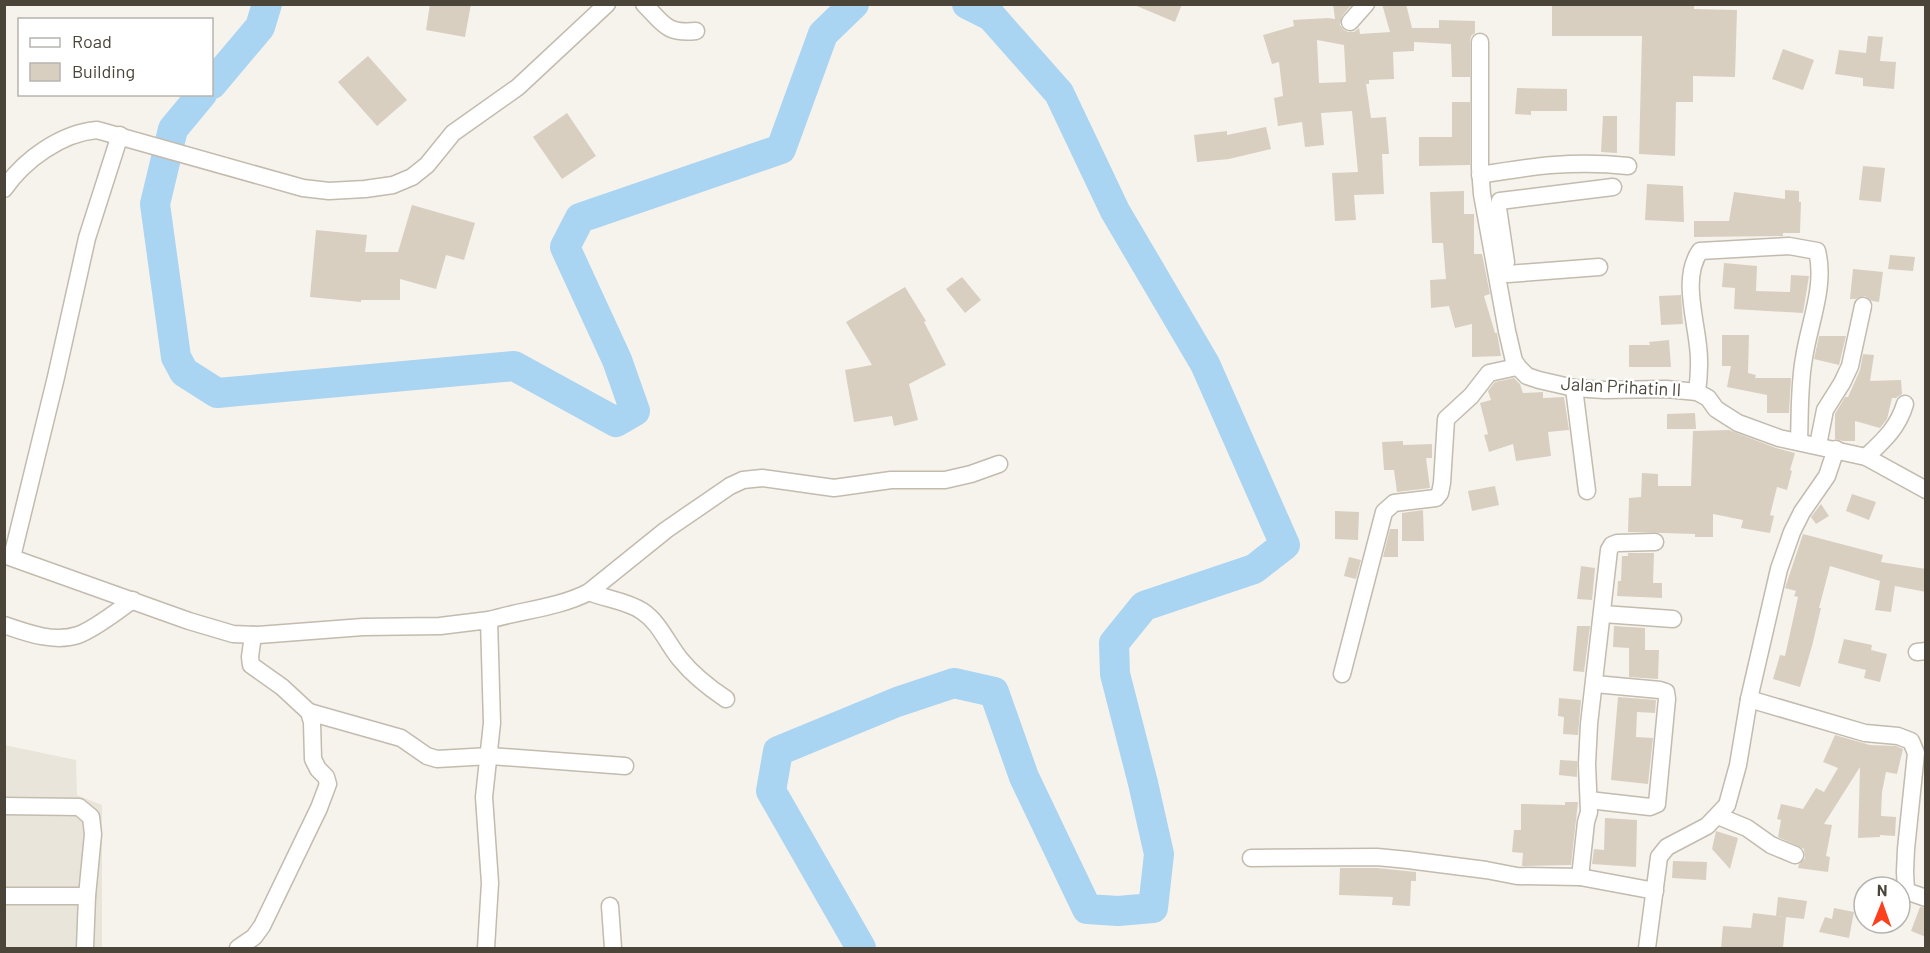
<svg xmlns="http://www.w3.org/2000/svg" width="1930" height="953" font-family="Barlow,sans-serif">
<style>
.residential{fill:#eae5da}
.lines{fill:none;stroke-linecap:round;stroke-linejoin:round}
.river{stroke:#a9d4f2;stroke-width:30}
.building{fill:#d8cfc1;fill-rule:evenodd}
.minor-casing{stroke:#c2bbae;stroke-width:19}
.minor{stroke:#fff;stroke-width:16}
.labels{text-anchor:middle;stroke-width:5;stroke-linejoin:round;paint-order:stroke}
.street-label{font-size:18px;fill:#4b4439;stroke:#fff}
</style>
<rect width="100%" height="100%" fill="#f6f3ec"/>
<polygon class="residential" points="4,745 76,760 77,795 102,805 102,948 5,948"/>
<g class="lines">
<g class="river">
<polyline points="212,84 260,27 267,4"/>
<polyline points="202,94 173,129 155,204 176,357 184,372 217,393 514,366 616,422 635,411 617,360 565,247 580,218 781,149 823,34 854,4"/>
<polyline points="861,948 771,791 778,751 897,702 954,683 994,692 1024,777 1087,909 1118,911 1153,908 1159,854 1143,783 1115,674 1114,643 1144,606 1254,569 1285,545 1205,364 1115,211 1059,93 991,16 967,4"/>
</g>
</g>
<g class="building">
<polygon points="430,4 471,4 465,37 426,30"/>
<polygon points="1132,4 1182,4 1175,22"/>
<path d="M1333,4H1352L1342,16L1340,25L1344,30L1348,32H1354L1359,28L1360,34L1390,32L1382,4H1406L1412,28H1439V20L1475,21V33L1471,36L1470,42V77H1452L1451,44L1414,42V51L1393,52L1394,79L1369,80V84H1366L1371,118L1386,117L1389,154H1382L1384,194L1354,195L1356,220L1335,221L1332,173L1358,172L1352,111L1321,113L1324,145L1305,147L1302,122L1278,126L1274,98L1283,96L1279,62L1272,64L1263,35L1294,26L1293,20L1328,18L1335,19ZM1317,40L1344,45L1346,82L1319,83Z"/>
<polygon points="1552,4 1677,6 1677,4 1694,4 1694,9 1737,10 1735,77 1693,76 1693,102 1676,102 1675,156 1639,154 1642,36 1552,36"/>
<polygon points="1868,36 1883,37 1880,61 1896,62 1894,89 1863,86 1863,78 1835,74 1839,50 1866,53"/>
<polygon points="1783,49 1814,60 1803,90 1772,79"/>
<polygon points="368,56 407,100 377,126 338,82"/>
<polygon points="1517,88 1567,89 1567,111 1531,111 1531,115 1515,114"/>
<polygon points="1452,102 1470,102 1470,165 1419,166 1419,137 1452,137"/>
<polygon points="567,113 596,156 562,179 533,137"/>
<polygon points="1603,116 1617,116 1617,153 1601,152"/>
<polygon points="1266,127 1271,149 1229,159 1197,162 1194,135 1227,131 1227,135"/>
<polygon points="1863,166 1885,168 1881,202 1859,200"/>
<polygon points="1647,184 1683,186 1684,222 1645,220"/>
<polygon points="1785,190 1799,191 1799,202 1801,202 1800,233 1783,233 1783,236 1780,236 1694,237 1694,221 1729,221 1734,192 1785,199"/>
<polygon points="1464,191 1464,214 1474,214 1474,254 1482,254 1490,294 1484,296 1495,333 1497,333 1501,356 1472,357 1472,324 1455,328 1449,306 1431,308 1430,280 1446,279 1443,243 1432,243 1430,192"/>
<polygon points="412,205 475,223 464,260 446,255 436,289 400,279 400,300 361,300 361,302 310,297 316,230 367,235 365,252 398,252"/>
<polygon points="1890,255 1915,257 1913,271 1888,269"/>
<polygon points="1724,263 1757,266 1756,291 1790,292 1791,275 1809,276 1803,313 1734,309 1735,288 1722,287"/>
<polygon points="1853,269 1883,272 1879,302 1872,301 1865,296 1855,299 1850,299"/>
<polygon points="962,277 981,300 965,313 946,289"/>
<polygon points="905,287 926,321 924,322 946,365 909,384 918,420 894,426 892,416 854,422 845,370 872,365 846,322"/>
<polygon points="1681,295 1683,324 1661,325 1659,296"/>
<polygon points="1722,335 1749,335 1748,373 1756,375 1755,378 1791,378 1789,413 1767,413 1767,395 1727,387 1731,366 1722,366"/>
<polygon points="1819,336 1846,336 1839,365 1814,359"/>
<polygon points="1669,340 1671,367 1629,367 1629,345 1650,345 1649,342"/>
<polygon points="1863,354 1874,355 1870,381 1901,380 1902,394 1896,398 1892,398 1887,419 1880,428 1855,421 1855,441 1843,441 1835,439 1835,414 1845,397 1848,397 1860,370"/>
<polygon points="1514,378 1520,384 1523,393 1543,392 1543,398 1564,397 1569,430 1548,432 1551,456 1516,461 1513,444 1489,452 1484,435 1488,434 1480,403 1491,400 1488,391 1495,382"/>
<polygon points="1695,413 1696,429 1667,429 1667,414"/>
<polygon points="1729,430 1776,448 1795,453 1790,470 1792,471 1787,490 1777,487 1770,515 1774,516 1770,533 1741,528 1743,520 1713,514 1713,537 1695,537 1695,534 1628,532 1629,498 1641,497 1642,473 1658,474 1658,486 1691,486 1693,431"/>
<polygon points="1403,441 1403,445 1432,444 1432,458 1426,458 1430,488 1397,492 1394,470 1384,470 1382,442"/>
<polygon points="1495,486 1499,505 1472,511 1468,491"/>
<polygon points="1852,494 1876,502 1869,520 1846,511"/>
<polygon points="1821,504 1829,516 1816,524 1811,517"/>
<polygon points="1423,510 1424,541 1402,541 1402,513"/>
<polygon points="1335,511 1359,512 1358,540 1335,539"/>
<polygon points="1390,529 1398,529 1398,557 1383,557"/>
<polygon points="1803,534 1883,555 1881,562 1926,569 1926,592 1895,586 1891,612 1875,610 1880,581 1830,566 1819,608 1821,608 1812,646 1800,687 1773,679 1780,655 1785,656 1798,597 1794,596 1796,591 1785,588"/>
<polygon points="1628,553 1654,553 1653,583 1662,583 1662,598 1617,596 1618,581 1621,581 1622,556 1628,556"/>
<polygon points="1349,557 1361,560 1356,579 1344,576"/>
<polygon points="1581,566 1595,568 1592,600 1577,599"/>
<polygon points="1577,626 1590,626 1584,672 1573,671"/>
<polygon points="1614,626 1645,628 1645,650 1659,650 1658,679 1629,677 1629,648 1613,647"/>
<polygon points="1844,639 1872,645 1871,650 1887,654 1880,682 1864,678 1866,670 1838,663"/>
<polygon points="1618,697 1656,700 1655,713 1637,712 1636,737 1653,738 1648,784 1611,780"/>
<polygon points="1559,698 1581,700 1578,735 1563,734 1564,717 1558,716"/>
<polygon points="1835,735 1870,745 1896,746 1903,749 1897,774 1886,772 1882,792 1881,816 1896,817 1895,836 1880,835 1880,837 1858,838 1860,767 1824,824 1832,825 1826,856 1830,857 1828,872 1798,868 1799,864 1805,858 1804,849 1778,837 1781,820 1777,819 1781,804 1803,809 1816,788 1824,792 1838,768 1823,762"/>
<polygon points="1560,760 1577,761 1577,777 1559,775"/>
<polygon points="1565,802 1578,802 1571,865 1522,866 1523,853 1512,852 1514,830 1521,830 1521,804 1565,805"/>
<polygon points="1605,818 1637,820 1636,867 1592,864 1594,849 1604,850"/>
<polygon points="1716,831 1738,838 1730,869 1712,849"/>
<polygon points="1673,861 1707,862 1706,880 1672,878"/>
<polygon points="1340,868 1377,868 1416,872 1416,881 1411,881 1410,906 1392,905 1393,897 1339,895"/>
<polygon points="1778,897 1807,901 1804,919 1776,916"/>
<polygon points="1920,907 1926,908 1926,937 1911,931"/>
<polygon points="1834,908 1854,912 1849,938 1819,932 1825,917 1832,919"/>
<polygon points="1753,913 1786,917 1783,948 1721,948 1723,926 1751,928"/>
</g>
<g class="lines">
<g class="minor-casing">
<g id="minor">
<path d="M644,4C664,24 666,34 696,31"/>
<polyline points="1350,22 1366,4"/>
<polyline points="1480,42 1480,168 1482,194 1507,331 1514,361 1519,368 1527,376 1539,380 1574,388 1604,390 1666,389 1697,392 1708,398 1716,409 1738,423 1779,438 1866,457 1926,490"/>
<path d="M1480,175C1534,166 1574,160 1628,166"/>
<path d="M4,189C24,160 61,133 97,130L303,188L329,191L365,189L393,185L412,177L427,165L453,133L518,87L607,4"/>
<polyline points="1506,262 1498,208 1500,201 1613,187"/>
<polyline points="1508,274 1599,267"/>
<polyline points="1574,388 1587,491"/>
<path d="M1697,392C1699,377 1700,361 1698,346C1695,316 1682,277 1700,251L1789,246L1817,251C1826,286 1809,324 1804,358C1799,385 1800,414 1799,442"/>
<polyline points="1818,445 1825,410 1842,383 1850,366 1863,306"/>
<path d="M1866,457C1883,441 1898,428 1905,404"/>
<polyline points="4,555 189,621 233,634 258,635 363,627 440,626 489,620 492,723 484,797 490,883 486,948"/>
<polyline points="12,557 56,377 87,238 120,135"/>
<path d="M589,592C606,599 627,601 642,611C659,622 667,643 680,659C693,675 708,687 726,699"/>
<polyline points="1603,614 1673,619"/>
<path d="M489,620C522,610 558,608 589,592L666,530L730,486L743,480L762,478L834,488L891,480H945L971,474L999,464"/>
<path d="M4,625C27,633 54,643 78,635C95,629 117,611 133,600"/>
<polyline points="1917,652 1926,651"/>
<polyline points="1342,674 1384,512 1394,503 1436,498 1440,493 1442,483 1446,419 1471,396 1489,373 1512,368 1514,361"/>
<polyline points="1749,699 1865,733 1898,736 1911,741 1916,753 1906,849 1905,872 1906,891 1926,898"/>
<polyline points="309,712 401,738 427,756 437,759 490,756 625,766"/>
<polyline points="1589,800 1650,807 1657,804 1667,699 1666,692 1660,690 1595,684"/>
<polyline points="4,806 79,807 91,817 93,834 87,896 85,948"/>
<polyline points="1718,816 1747,828 1771,845 1795,855"/>
<polyline points="1251,858 1377,857 1408,860 1486,870 1517,876 1580,877 1655,891"/>
<polyline points="1580,877 1586,822 1589,812 1587,764 1589,724 1609,550 1612,545 1617,543 1655,542"/>
<polyline points="4,896 87,896"/>
<polyline points="610,906 613,948"/>
<polyline points="238,948 254,937 262,926 319,808 328,784 326,777 318,769 313,759 312,722 309,712 282,687 251,665 250,657 253,635"/>
<polyline points="1647,948 1659,857 1667,847 1707,826 1727,805 1738,765 1749,699 1779,569 1792,532 1802,512 1827,476 1836,449"/>
</g>
</g>
<use href="#minor" class="minor"/>
</g>
<g class="labels">
<g class="street-label">
<text transform="translate(1621 387) rotate(3)" y="6">Jalan Prihatin II</text>
</g>
</g>
<rect width="1930" height="953" fill="none" stroke="#4b4439" stroke-width="12"/>
<rect x="18" y="18" width="195" height="78" fill="#ffffff" stroke="#b7b4b0" stroke-width="1.5"/>
<rect x="30" y="38" width="30" height="9" fill="#ffffff" stroke="#b7b4b0" stroke-width="1.5"/>
<text x="72" y="48" font-size="18" fill="#4b4439">Road</text>
<rect x="30" y="63" width="30" height="18" fill="#d8cfc1" stroke="#b7b4b0" stroke-width="1.5"/>
<text x="72" y="78" font-size="18" fill="#4b4439">Building</text>
<g transform="translate(1882 905) rotate(1)"><circle r="28" fill="#ffffff" stroke="#b7b4b0" stroke-width="1.5"/>
<path d="M0-4.5L10 22L0 15L-10 22Z" fill="#fc3f1d"/>
<text y="-9" font-size="16" font-weight="bold" text-anchor="middle" fill="#4b4439">N</text>
</g>
</svg>
